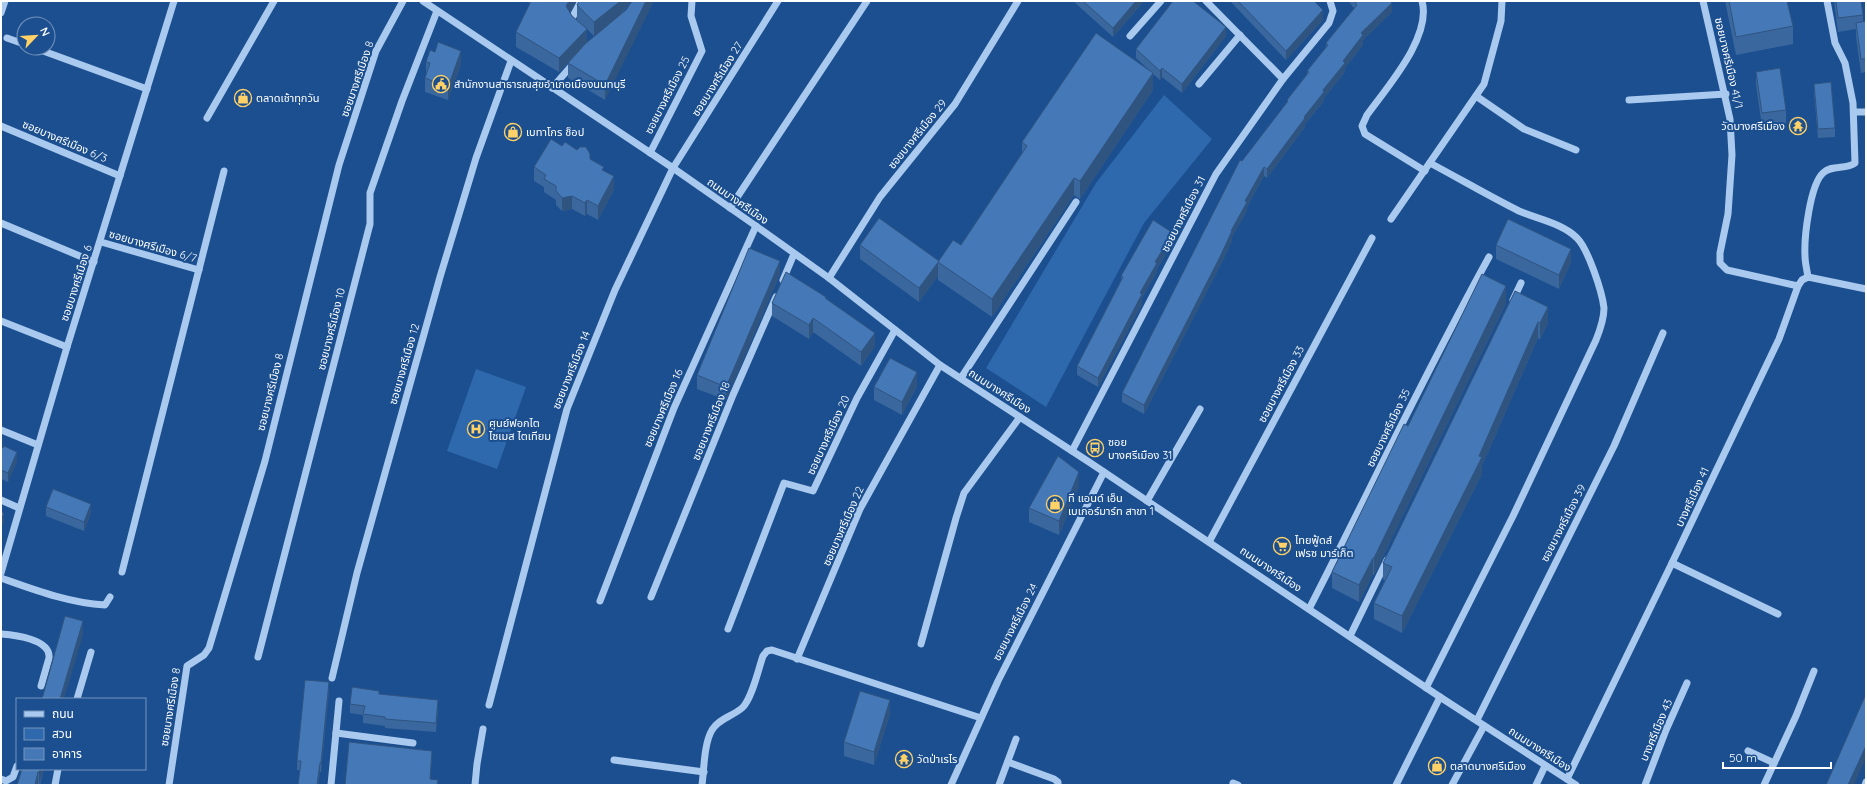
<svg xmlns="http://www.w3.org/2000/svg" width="1867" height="786" font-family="Quicksand,'Noto Sans Thai',sans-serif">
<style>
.green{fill:#2e69ad}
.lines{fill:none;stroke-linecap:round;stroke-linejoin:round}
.minor{stroke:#a9c9ee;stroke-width:7}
.wall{fill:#3a679d;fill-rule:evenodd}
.shaded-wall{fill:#305480}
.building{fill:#4478b7;stroke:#305480}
.labels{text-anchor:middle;stroke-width:4;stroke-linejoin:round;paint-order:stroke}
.street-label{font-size:11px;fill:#fff;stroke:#1b4f8f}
.poi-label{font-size:11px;fill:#fff;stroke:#1b4f8f;text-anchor:start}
</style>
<rect width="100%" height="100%" fill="#1b4f8f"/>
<g class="green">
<polygon points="1164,95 1212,139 1144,223 1046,407 986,368 1096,183"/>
<polygon points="476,369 526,387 497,469 447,451"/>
</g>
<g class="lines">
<g class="minor">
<polyline points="423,1 673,168 756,226 829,278 940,365 1089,462 1440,697 1576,785"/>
<polyline points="1206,1 1283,79"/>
<path d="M1422,1C1432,37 1387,87 1367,115L1362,126L1365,134L1425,171"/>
<polyline points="1703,1 1730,119 1732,155 1728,214 1720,253 1720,263 1727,270 1798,286"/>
<polyline points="1,13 5,1"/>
<polyline points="574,24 571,20 581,1"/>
<polyline points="1130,36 1161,1"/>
<polyline points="7,38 24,44"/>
<polyline points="35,48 147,89"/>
<polyline points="1199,84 1240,35"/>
<polyline points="552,88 573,64"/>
<polyline points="1476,96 1524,129 1576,150"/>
<polyline points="1629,100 1726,94"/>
<polyline points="1854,112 1866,112"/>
<polyline points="207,118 274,1"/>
<polyline points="1,126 120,176"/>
<polyline points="650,153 702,51 691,16 692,1"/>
<polyline points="730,208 867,1"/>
<polyline points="1391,219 1484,84 1501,21 1502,1"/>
<polyline points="1,223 94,262"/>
<polyline points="101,242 199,270"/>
<path d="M1808,277C1807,270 1805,263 1805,256C1804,237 1810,185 1823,173C1832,164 1846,170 1855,163L1853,103L1845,63L1835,43L1827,1"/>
<polyline points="829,278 880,197 955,104 1018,1"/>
<polyline points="783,280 794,254"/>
<polyline points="1513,300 1521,283"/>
<polyline points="1,321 67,347"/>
<polyline points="961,378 1076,202"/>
<polyline points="1,430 38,445"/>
<polyline points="1072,451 1216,174 1283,79 1329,23 1333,11 1330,1"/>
<polyline points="1,500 19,508"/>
<polyline points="1147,501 1200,409"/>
<polyline points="1209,542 1372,238"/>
<polyline points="1672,563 1778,614"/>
<polyline points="122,572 224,171"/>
<polyline points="1,573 67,347 174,1"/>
<path d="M1,578C35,590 69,603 105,605L110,597"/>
<polyline points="651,597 733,395 776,297"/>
<polyline points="600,601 674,408 756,226"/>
<path d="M1309,609C1369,492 1425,373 1489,257"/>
<polyline points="728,629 784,483 813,491 857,398 895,330"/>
<path d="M1,634C14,635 51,639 49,658L41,686"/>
<polyline points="1350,636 1387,560"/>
<polyline points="921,644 956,518 964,493 1020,417"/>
<polyline points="258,657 370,224 370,193 402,101 437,11"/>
<polyline points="797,659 860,509 940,365"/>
<polyline points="332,678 357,573 440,277 476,158 511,61"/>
<path d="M1426,688L1513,516L1596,340C1600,330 1604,319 1604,308C1602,291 1588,249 1577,238C1562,223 1537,219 1519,211C1489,196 1460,179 1430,163"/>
<polyline points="77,699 91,652"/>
<polyline points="489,705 567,409 615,290 673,168 778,1"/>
<polyline points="1477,720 1614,446 1663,333"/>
<polyline points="336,733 413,743"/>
<polyline points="1748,751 1774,763"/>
<polyline points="614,760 704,772"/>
<polyline points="1008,762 1054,779 1058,782 1058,785"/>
<polyline points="1,779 6,781 13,777 17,766"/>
<polyline points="1567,779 1672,563 1779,339 1798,286 1802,280 1808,277 1866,289"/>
<polyline points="1233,783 1238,785"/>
<polyline points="55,785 58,769"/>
<polyline points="169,785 187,666 204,655 209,648 265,461 339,165 376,51 403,1"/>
<polyline points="331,785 339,701"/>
<polyline points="475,785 477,764 483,729"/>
<path d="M702,785C704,770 704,743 712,730C718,719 733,716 742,708C752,699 758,670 763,656L767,651L772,650L981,718"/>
<polyline points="951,785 998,681 1104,472"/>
<polyline points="999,785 1016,739"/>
<polyline points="1396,785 1440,697"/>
<polyline points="1452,785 1484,726"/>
<polyline points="1536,785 1545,766"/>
<polyline points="1645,785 1666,730 1687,683"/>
<polyline points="1764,785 1796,716 1814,671"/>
<polyline points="1865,785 1866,782"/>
</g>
</g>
<g class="wall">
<path d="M526,1H576L570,13L572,16L581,24L577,20V5L631,1L622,13L605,100L568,78V63L559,72L516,47V32L530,3ZM587,29L594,36L587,42Z"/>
<polygon points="1073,1 1144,1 1113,37"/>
<polygon points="1230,1 1314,1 1323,20 1286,60"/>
<polygon points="1348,1 1390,1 1392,12 1363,40 1363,45 1345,68 1345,72 1324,98 1324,101 1305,124 1305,127 1267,178 1264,176 1247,207 1247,211 1232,237 1232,241 1220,266 1144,414 1122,402 1122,393 1242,161 1287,102 1287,100 1307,74 1307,71 1326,47 1326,43 1354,8"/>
<polygon points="1725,1 1787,1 1793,26 1793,44 1736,55"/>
<polygon points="1834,1 1861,1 1863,15 1863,22 1866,21 1866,72 1861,73 1856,37 1856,29 1838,32"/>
<polygon points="1226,36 1182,93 1162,77 1160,80 1153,74 1153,90 1080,199 1074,195 992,317 938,280 938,276 919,302 860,259 860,245 939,261 961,245 1022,153 1022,142 1149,70 1136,58 1136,49"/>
<polygon points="426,62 461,64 448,100 425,92 425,78 426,75"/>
<polygon points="1756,72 1786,110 1786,123 1762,127 1756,85"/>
<polygon points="1814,84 1835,128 1835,137 1818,138 1814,93"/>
<polygon points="562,146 590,159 604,171 614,190 598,220 587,214 585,216 572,209 562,211 556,205 556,200 544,192 544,187 534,181 534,167"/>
<polygon points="1173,242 1157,269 1157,272 1142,298 1142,304 1098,387 1077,375 1077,366 1121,280 1121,276"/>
<polygon points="1496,245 1571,262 1559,289 1496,259"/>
<polygon points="780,274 726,400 697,389 697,375"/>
<polygon points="1515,291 1548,323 1540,339 1538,338 1482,466 1482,474 1402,633 1374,619 1374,603 1385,581 1383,579 1383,563"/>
<polygon points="826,298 875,346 861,366 813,332 809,339 772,316 772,303"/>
<polygon points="1506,303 1374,575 1373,574 1359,602 1332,588 1332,572 1408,426"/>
<polygon points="917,386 902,415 874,400 874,387"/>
<polygon points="1,447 17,461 8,482 1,479"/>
<polygon points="1079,486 1059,535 1029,522 1029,508"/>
<polygon points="46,507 91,513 84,531 46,516"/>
<polygon points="329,691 321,772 320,772 318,785 298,785 300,770 297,770 297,761"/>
<polygon points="379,694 438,709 436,732 385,728 385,726 363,723 363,715 350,713 350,704"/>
<polygon points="890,714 874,765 844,756 844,742"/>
<polygon points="22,769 44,769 40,785 17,785"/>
</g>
<g class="shaded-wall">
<polygon points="569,1 576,1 566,20 566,6"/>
<polygon points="620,1 631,1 618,17 594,37 594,22"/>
<polygon points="646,1 654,1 605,100 605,85"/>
<polygon points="1136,1 1144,1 1113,37 1113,28"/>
<polygon points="1392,3 1392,12 1363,40 1363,45 1345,68 1345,72 1324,98 1324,101 1305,124 1305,127 1267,178 1267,169 1323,90 1361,33"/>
<polygon points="1323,10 1323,20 1286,60 1286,51"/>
<polygon points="1226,27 1226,36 1182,93 1182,84"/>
<polygon points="587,29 587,43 559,72 559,58"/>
<polygon points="461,51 461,64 448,100 448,87"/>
<polygon points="1162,68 1162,77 1160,80 1160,71"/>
<polygon points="1153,73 1153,90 1080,199 1080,181"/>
<polygon points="1264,167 1264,176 1247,207 1247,211 1232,237 1232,241 1220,266 1144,414 1144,405 1231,231 1245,201"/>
<polygon points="614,176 614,190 598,220 598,206"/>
<polygon points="1074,178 1074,195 992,317 992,299"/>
<polygon points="572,196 572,209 562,211 562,198"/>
<polygon points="587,200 587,214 585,216 585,203"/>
<polygon points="1173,233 1173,242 1157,269 1157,272 1142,298 1142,304 1098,387 1098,378 1155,262"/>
<polygon points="1571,249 1571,262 1559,289 1559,275"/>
<polygon points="780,261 780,274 726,400 726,387"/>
<polygon points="938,263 938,276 919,302 919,288"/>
<polygon points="1506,286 1506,303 1374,575 1374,558"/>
<polygon points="1548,307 1548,323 1540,339 1540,323"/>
<polygon points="813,318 813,332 809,339 809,325"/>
<polygon points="1538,322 1538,338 1482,466 1482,474 1402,633 1402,616 1479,456"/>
<polygon points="875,333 875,346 861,366 861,352"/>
<polygon points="917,372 917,386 902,415 902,402"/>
<polygon points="17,452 17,461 8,482 8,473"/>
<polygon points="1079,472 1079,486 1059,535 1059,521"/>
<polygon points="91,504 91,513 84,531 84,522"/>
<polygon points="4,513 4,522 1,529 1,520"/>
<polygon points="1373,558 1373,574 1359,602 1359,585"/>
<polygon points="83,621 83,635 64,699 60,699"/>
<polygon points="329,682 329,691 321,772 321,763"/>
<polygon points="438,700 438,709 436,732 436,723"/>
<polygon points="890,700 890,714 874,765 874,752"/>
<polygon points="1866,746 1866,758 1854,785 1848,785"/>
<polygon points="432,751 432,760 430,785 430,779"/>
<polygon points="320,763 320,772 318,785 317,785"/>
<polygon points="40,769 44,769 39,785 39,772"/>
<polygon points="38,772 38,785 35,785"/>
</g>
<g class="building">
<polygon points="531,1 569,1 566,6 572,16 587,29 559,58 516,32"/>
<polygon points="579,1 620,1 618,3 594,22 577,5"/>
<polygon points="632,1 646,1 605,85 568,63 585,44 626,10"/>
<polygon points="1083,1 1136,1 1113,28"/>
<polygon points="1173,1 1193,1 1226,27 1182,84 1162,68 1160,71 1136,49"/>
<polygon points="1238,1 1314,1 1323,10 1286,51"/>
<polygon points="1356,1 1390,1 1392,3 1361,33 1363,35 1343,61 1345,63 1323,90 1324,92 1304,117 1305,118 1267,169 1264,167 1245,201 1247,202 1231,231 1232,231 1220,257 1144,405 1122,393 1240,160 1242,161 1288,101 1287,100 1309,72 1307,71 1328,45 1326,43 1357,5 1355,3 1357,2"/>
<polygon points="1729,1 1787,1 1793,26 1736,37"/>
<polygon points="1836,1 1861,1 1863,15 1838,18"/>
<polygon points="1866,21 1866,59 1861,59 1856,23"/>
<polygon points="1096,33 1153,73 1080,181 1074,178 992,299 938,262 953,240 961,245 1027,146 1022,142"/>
<polygon points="438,42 461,51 448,87 425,78 430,63 426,62 430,50 435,52"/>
<polygon points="1780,68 1786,110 1762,113 1756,72"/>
<polygon points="1831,82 1835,128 1818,129 1814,84"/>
<polygon points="551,139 562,146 565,142 577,150 580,147 586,147 590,154 590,159 604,167 602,170 614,176 598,206 587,200 585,203 572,196 562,198 556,191 556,186 544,179 546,175 534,167"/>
<polygon points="879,218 939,261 919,288 860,245"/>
<polygon points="1508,219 1571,249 1559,275 1496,245"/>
<polygon points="1153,220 1173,233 1155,262 1157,263 1140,293 1142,294 1098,378 1077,366 1123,277 1121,276"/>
<polygon points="749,248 780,261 726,387 697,375"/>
<polygon points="786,272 826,297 825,298 875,333 861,352 813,318 809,325 772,303"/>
<polygon points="1482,274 1506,286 1374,558 1373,558 1359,585 1332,572 1404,424 1408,426"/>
<polygon points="1515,291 1548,307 1540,323 1538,322 1479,456 1482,457 1402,616 1374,603 1392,567 1383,563"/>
<polygon points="890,358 917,372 902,402 874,387"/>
<polygon points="4,446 17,452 8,473 1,470 1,447 3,448"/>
<polygon points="1058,456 1079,472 1059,521 1029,508"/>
<polygon points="53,489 91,504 84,522 46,507"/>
<polygon points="1,512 4,513 1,520"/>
<polygon points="65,616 83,621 60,699 42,699"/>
<polygon points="305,680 329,682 321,763 320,763 317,785 298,785 301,761 297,761"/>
<polygon points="352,687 379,691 379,694 438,700 436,723 385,719 385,717 363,714 365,706 350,704"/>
<polygon points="860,691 890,700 874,752 844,742"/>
<polygon points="1866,694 1866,746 1848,785 1826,785"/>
<polygon points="349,742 432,751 430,779 438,780 437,785 345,785"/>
<polygon points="22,769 40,769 39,772 38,772 35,785 17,785"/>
</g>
<defs>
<g id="civic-ring" transform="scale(0.9)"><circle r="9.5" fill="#1b4f8f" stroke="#ffd166" stroke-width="1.5"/><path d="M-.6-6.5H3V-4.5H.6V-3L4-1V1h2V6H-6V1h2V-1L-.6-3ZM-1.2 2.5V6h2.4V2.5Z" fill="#ffd166"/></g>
<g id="shop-ring" transform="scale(0.9)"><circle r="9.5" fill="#1b4f8f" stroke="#ffd166" stroke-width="1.5"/><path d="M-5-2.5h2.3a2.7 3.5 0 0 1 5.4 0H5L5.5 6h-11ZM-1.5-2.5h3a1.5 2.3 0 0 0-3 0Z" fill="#ffd166"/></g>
<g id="temple-ring" transform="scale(0.9)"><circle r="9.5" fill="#1b4f8f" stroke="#ffd166" stroke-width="1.5"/><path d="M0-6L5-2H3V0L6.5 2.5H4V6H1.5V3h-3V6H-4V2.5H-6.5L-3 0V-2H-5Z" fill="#ffd166"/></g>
<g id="hospital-ring" transform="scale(0.9)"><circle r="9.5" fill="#1b4f8f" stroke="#ffd166" stroke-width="1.5"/><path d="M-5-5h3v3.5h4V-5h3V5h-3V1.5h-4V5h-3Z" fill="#ffd166"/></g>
<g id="bus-ring" transform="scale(0.9)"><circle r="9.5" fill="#1b4f8f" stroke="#ffd166" stroke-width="1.5"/><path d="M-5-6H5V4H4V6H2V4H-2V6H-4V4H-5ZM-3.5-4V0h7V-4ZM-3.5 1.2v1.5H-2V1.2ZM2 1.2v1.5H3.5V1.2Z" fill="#ffd166"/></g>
<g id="supermarket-ring" transform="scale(0.9)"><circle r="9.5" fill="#1b4f8f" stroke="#ffd166" stroke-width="1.5"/><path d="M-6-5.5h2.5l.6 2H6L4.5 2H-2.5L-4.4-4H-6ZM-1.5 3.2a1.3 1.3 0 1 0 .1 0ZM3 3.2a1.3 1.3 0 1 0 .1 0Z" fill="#ffd166"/></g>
</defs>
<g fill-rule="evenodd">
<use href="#civic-ring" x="441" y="84"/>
<use href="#shop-ring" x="243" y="98"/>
<use href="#temple-ring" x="1798" y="126"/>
<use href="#shop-ring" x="513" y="132"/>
<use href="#hospital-ring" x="476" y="429"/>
<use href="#bus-ring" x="1095" y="448"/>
<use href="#shop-ring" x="1055" y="504"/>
<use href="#supermarket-ring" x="1282" y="546"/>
<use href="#temple-ring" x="904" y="759"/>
<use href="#shop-ring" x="1437" y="766"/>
</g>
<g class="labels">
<g class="street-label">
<text transform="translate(1729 63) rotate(77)" y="4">ซอยบางศรีเมือง 41/1</text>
<text transform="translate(357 79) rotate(-71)" y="4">ซอยบางศรีเมือง 8</text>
<text transform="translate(717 79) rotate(-58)" y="4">ซอยบางศรีเมือง 27</text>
<text transform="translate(667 95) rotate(-63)" y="4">ซอยบางศรีเมือง 25</text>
<text transform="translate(917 134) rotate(-51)" y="4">ซอยบางศรีเมือง 29</text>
<text transform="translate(65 141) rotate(23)" y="4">ซอยบางศรีเมือง 6/3</text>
<text transform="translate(738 201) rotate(35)" y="4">ถนนบางศรีเมือง</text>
<text transform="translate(1183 214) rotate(-63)" y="4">ซอยบางศรีเมือง 31</text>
<text transform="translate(153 246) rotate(16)" y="4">ซอยบางศรีเมือง 6/7</text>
<text transform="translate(76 283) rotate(-72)" y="4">ซอยบางศรีเมือง 6</text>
<text transform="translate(331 329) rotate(-76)" y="4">ซอยบางศรีเมือง 10</text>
<text transform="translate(404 364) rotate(-74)" y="4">ซอยบางศรีเมือง 12</text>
<text transform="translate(571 370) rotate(-68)" y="4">ซอยบางศรีเมือง 14</text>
<text transform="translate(1281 384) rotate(-62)" y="4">ซอยบางศรีเมือง 33</text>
<text transform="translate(1000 391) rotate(33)" y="4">ถนนบางศรีเมือง</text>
<text transform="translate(270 392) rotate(-76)" y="4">ซอยบางศรีเมือง 8</text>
<text transform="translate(663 408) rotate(-67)" y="4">ซอยบางศรีเมือง 16</text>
<text transform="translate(711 421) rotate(-68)" y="4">ซอยบางศรีเมือง 18</text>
<text transform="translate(1388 428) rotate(-64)" y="4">ซอยบางศรีเมือง 35</text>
<text transform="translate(828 435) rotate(-65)" y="4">ซอยบางศรีเมือง 20</text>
<text transform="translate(1692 497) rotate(-65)" y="4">บางศรีเมือง 41</text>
<text transform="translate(1563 523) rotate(-63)" y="4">ซอยบางศรีเมือง 39</text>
<text transform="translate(843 526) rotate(-66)" y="4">ซอยบางศรีเมือง 22</text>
<text transform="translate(1271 569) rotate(34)" y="4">ถนนบางศรีเมือง</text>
<text transform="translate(1015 622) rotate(-63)" y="4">ซอยบางศรีเมือง 24</text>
<text transform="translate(170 707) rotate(-81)" y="4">ซอยบางศรีเมือง 8</text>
<text transform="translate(1656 730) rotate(-67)" y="4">บางศรีเมือง 43</text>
<text transform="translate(1540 749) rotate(33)" y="4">ถนนบางศรีเมือง</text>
</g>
<g class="poi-label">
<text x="454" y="88">สำนักงานสาธารณสุขอำเภอเมืองนนทบุรี</text>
<text x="256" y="102">ตลาดเช้าทุกวัน</text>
<text x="1785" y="130" text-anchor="end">วัดบางศรีเมือง</text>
<text x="526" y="136">เบทาโกร ช็อป</text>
<text x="489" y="427">ศูนย์ฟอกไต<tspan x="489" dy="13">ไซเมส ไตเทียม</tspan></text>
<text x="1108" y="446">ซอย<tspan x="1108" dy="13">บางศรีเมือง 31</tspan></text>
<text x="1068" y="502">ที แอนด์ เอ็น<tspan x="1068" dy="13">เบเกอร์มาร์ท สาขา 1</tspan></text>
<text x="1295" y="544">ไทยฟู้ดส์<tspan x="1295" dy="13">เฟรซ มาร์เก็ต</tspan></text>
<text x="917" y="763">วัดป่าเรไร</text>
<text x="1450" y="770">ตลาดบางศรีเมือง</text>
</g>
</g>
<rect width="1867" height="786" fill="none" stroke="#ffffff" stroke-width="4"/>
<rect x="16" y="698" width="130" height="72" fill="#1b4f8f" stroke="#7695bc"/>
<rect x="24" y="711" width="20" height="6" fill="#a9c9ee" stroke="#7695bc"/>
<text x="52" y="718" font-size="12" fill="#ffffff">ถนน</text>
<rect x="24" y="728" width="20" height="12" fill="#2e69ad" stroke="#7695bc"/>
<text x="52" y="738" font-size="12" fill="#ffffff">สวน</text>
<rect x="24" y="748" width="20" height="12" fill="#4478b7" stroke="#7695bc"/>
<text x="52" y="758" font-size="12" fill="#ffffff">อาคาร</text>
<g transform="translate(36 36) rotate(65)"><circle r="19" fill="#1b4f8f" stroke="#7695bc"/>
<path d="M0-3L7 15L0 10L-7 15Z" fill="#ffd166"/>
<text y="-6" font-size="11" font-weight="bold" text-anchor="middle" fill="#ffffff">N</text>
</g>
<path d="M1723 762v6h108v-6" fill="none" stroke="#ffffff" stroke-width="2"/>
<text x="1729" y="762" font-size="12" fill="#ffffff" stroke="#1b4f8f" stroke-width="3" paint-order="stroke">50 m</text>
</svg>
